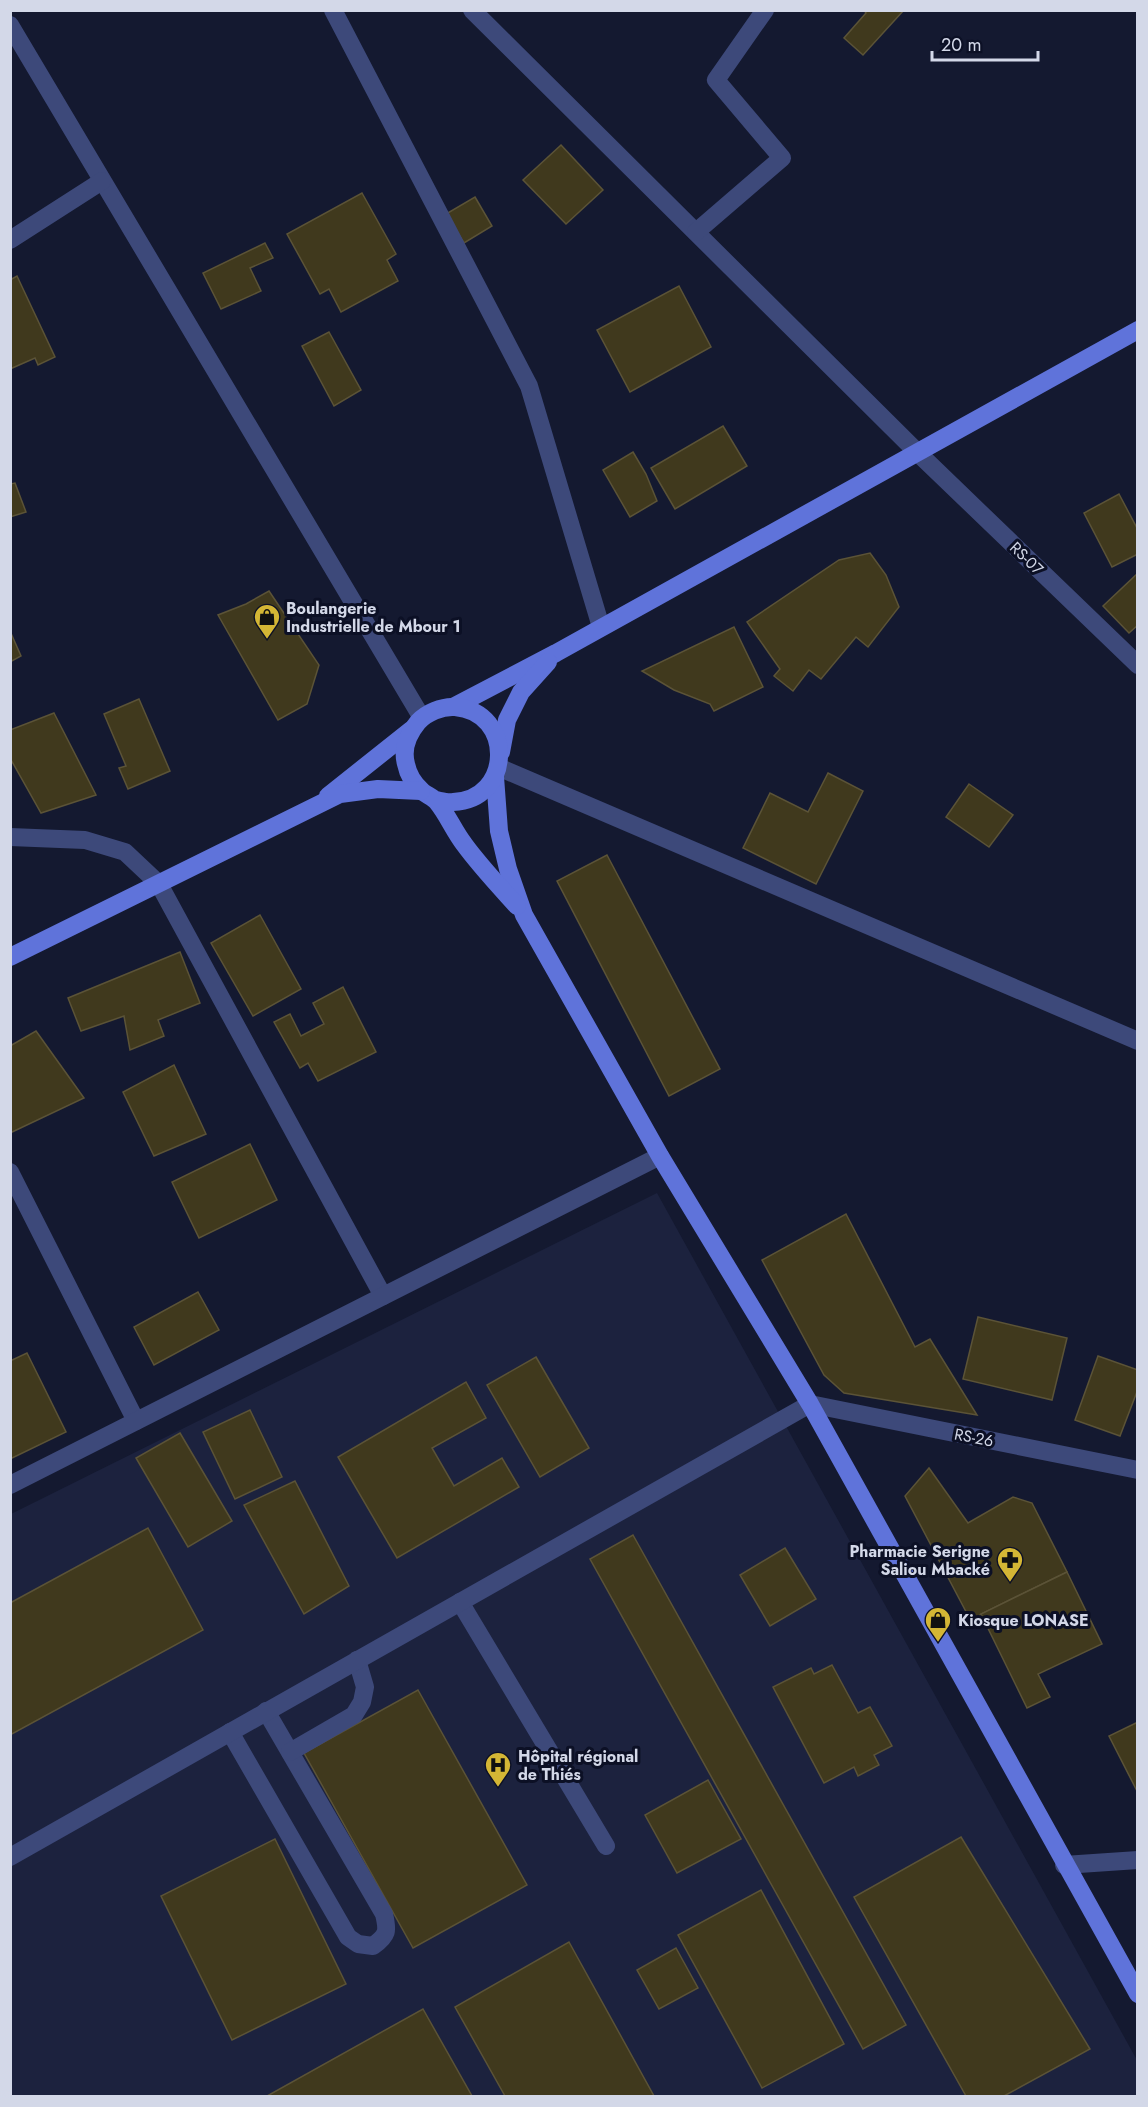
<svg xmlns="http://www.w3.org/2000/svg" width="1148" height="2107" font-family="Jost,sans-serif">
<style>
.built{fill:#1c223e}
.building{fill:#40391d;stroke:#5b5337;stroke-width:1.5}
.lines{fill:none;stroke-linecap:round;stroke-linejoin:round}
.minor{stroke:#3d497a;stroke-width:18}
.major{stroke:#5f73da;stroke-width:18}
.labels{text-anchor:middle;stroke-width:6;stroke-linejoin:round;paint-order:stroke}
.street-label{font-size:16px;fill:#d3d8e8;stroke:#0c1025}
.poi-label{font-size:16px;font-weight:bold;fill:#d3d8e8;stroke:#0c1025;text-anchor:start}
</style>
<rect width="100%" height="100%" fill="#141930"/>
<polygon class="built" points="657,1193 1138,2062 1137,2096 11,2096 11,1514"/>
<g class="building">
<polygon points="864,10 904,10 863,55 844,38 866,13"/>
<polygon points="561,145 603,190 566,224 523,180"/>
<polygon points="362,193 396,254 387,260 398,281 341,312 329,289 320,294 287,234"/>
<polygon points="475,197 492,226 464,243 446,214"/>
<polygon points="265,243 273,258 250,268 261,291 221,309 203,273"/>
<polygon points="17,276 55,357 38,365 35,358 10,369 10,280"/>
<polygon points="679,286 711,347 630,392 597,330"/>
<polygon points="329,332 361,390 334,406 302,346"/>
<polygon points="723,426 747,466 675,509 651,468"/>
<polygon points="633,452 646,474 657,501 630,517 603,470"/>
<polygon points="15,483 26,512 10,517 10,484"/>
<polygon points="1119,494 1138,530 1138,554 1112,567 1084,513"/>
<polygon points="870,553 886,575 899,607 868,647 856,637 821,679 809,670 793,691 774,676 780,669 747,622 839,560"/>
<polygon points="1138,573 1138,625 1129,633 1103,606"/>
<polygon points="269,591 319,665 307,704 278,720 218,615 246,604"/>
<polygon points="734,627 763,687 714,711 710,704 674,690 642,671"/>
<polygon points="10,631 21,656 10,662"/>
<polygon points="139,699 170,771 128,789 119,768 126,766 104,714"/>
<polygon points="54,713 96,795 41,813 10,758 10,730"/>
<polygon points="828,773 863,791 816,884 743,848 770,793 808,812"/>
<polygon points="969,784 1013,815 989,847 946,817"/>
<polygon points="607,855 720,1069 669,1096 557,881"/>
<polygon points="260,915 301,989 253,1016 211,943"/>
<polygon points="180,952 200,1003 158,1020 164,1036 130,1050 124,1016 81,1031 68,998"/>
<polygon points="343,987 376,1052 318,1081 308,1063 300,1068 274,1022 290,1014 301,1036 324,1024 313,1003"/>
<polygon points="36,1031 84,1098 10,1133 10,1046"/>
<polygon points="174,1065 206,1134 154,1156 123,1092"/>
<polygon points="250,1144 277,1200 199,1238 172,1182"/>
<polygon points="846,1214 915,1347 930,1339 977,1415 844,1393 824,1375 762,1260"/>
<polygon points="198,1292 219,1330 154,1365 134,1327"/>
<polygon points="978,1317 1067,1338 1052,1400 963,1379"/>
<polygon points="27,1353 66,1432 10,1459 10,1361"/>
<polygon points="1098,1356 1138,1370 1138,1389 1120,1436 1075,1420"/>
<polygon points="536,1357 589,1448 540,1477 487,1385"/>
<polygon points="466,1382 486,1418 432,1448 454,1486 502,1458 519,1487 397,1558 338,1457"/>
<polygon points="250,1410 282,1477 235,1499 203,1432"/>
<polygon points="180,1433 232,1521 188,1547 136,1458"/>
<polygon points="929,1468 968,1523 1013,1497 1032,1503 1067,1572 981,1614 972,1623 905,1496"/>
<polygon points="295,1481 349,1586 304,1614 244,1505"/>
<polygon points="148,1528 203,1630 10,1735 10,1603"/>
<polygon points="633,1535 906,2025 863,2049 590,1559"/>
<polygon points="785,1548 816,1599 770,1626 740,1575"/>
<polygon points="1067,1572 1102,1644 1038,1674 1050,1697 1027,1708 981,1614"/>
<polygon points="832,1665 858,1713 870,1707 892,1746 874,1755 879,1765 858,1776 854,1767 824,1783 773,1687 811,1668 814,1674"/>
<polygon points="418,1690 527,1885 413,1948 304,1753"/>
<polygon points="1138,1722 1138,1793 1109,1736"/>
<polygon points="708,1780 741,1839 677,1873 645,1815"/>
<polygon points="961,1837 1090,2049 1004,2096 966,2096 854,1897"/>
<polygon points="275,1839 346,1984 232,2040 161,1896"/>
<polygon points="761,1890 844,2044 762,2088 678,1935"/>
<polygon points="569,1942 654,2096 505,2096 455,2007"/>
<polygon points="676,1948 698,1988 659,2009 637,1970"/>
<polygon points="423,2009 472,2096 267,2096"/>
</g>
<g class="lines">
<g class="minor">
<polyline points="333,10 529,386 601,627"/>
<polyline points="472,10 917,452 1138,665"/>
<polyline points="10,25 422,718"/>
<polyline points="696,232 782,158 716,80 765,10"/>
<polyline points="10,240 102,181"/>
<polyline points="498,767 1138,1041"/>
<polyline points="10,837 85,840 125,852 159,884 383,1296"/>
<polyline points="10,1172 136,1421"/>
<polyline points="10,1485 660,1156"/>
<polyline points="460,1602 606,1846"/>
<path d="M230,1732L348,1937L358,1944L373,1946C388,1935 388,1931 384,1914L266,1711"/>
<polyline points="290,1752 354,1715 362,1702 365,1687 357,1660"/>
<polyline points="10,1857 810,1404 1138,1470"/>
<polyline points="1064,1865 1138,1860"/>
</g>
<g class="major">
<polyline points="453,707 556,653 1138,330"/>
<polyline points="501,752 507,720 521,692 548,662"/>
<polyline points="495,777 499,831 508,869 524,915 660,1156 810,1404 1138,1994"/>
<polyline points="328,796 411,730"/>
<path d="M435,800C441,801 448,803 453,802C513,800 515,712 455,707C442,706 426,713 418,722C408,734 402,749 406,764C408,774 414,784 422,791C426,795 433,797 437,802C447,814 454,831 464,844C480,866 499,886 517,906"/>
<polyline points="10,957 340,794 378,789 421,791"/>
</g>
</g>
<defs>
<g id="shop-pin" transform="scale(1.35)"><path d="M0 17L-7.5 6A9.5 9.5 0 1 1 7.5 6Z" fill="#d4b635" stroke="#0c1025"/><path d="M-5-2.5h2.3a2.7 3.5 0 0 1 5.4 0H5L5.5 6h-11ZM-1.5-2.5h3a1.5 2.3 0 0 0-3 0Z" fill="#111"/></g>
<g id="pharmacy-pin" transform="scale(1.35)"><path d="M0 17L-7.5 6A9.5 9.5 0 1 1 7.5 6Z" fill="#d4b635" stroke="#0c1025"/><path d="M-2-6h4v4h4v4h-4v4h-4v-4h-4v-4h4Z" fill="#111"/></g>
<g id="hospital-pin" transform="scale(1.35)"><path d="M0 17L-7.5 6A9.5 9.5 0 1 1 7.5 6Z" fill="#d4b635" stroke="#0c1025"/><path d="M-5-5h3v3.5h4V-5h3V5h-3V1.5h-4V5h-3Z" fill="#111"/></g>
</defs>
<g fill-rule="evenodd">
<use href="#shop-pin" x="267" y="617"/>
<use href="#pharmacy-pin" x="1010" y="1560"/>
<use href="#shop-pin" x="938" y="1620"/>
<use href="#hospital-pin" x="498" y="1765"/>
</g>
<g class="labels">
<g class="street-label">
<text transform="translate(1027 558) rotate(44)" y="6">RS-07</text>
<text transform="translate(974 1437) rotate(11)" y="6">RS-26</text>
</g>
<g class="poi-label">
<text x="286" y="614">Boulangerie<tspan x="286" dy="18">Industrielle de Mbour 1</tspan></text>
<text x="990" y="1557" text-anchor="end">Pharmacie Serigne<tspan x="990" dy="18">Saliou Mbacké</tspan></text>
<text x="958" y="1626">Kiosque LONASE</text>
<text x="518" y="1762">Hôpital régional<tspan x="518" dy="18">de Thiés</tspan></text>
</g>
</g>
<rect width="1148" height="2107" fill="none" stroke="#d3d8e8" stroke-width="24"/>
<path d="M932 51v9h106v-9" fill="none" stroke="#d3d8e8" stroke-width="3"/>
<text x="941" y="51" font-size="18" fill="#d3d8e8" stroke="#0c1025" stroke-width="4.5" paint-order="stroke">20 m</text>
</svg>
